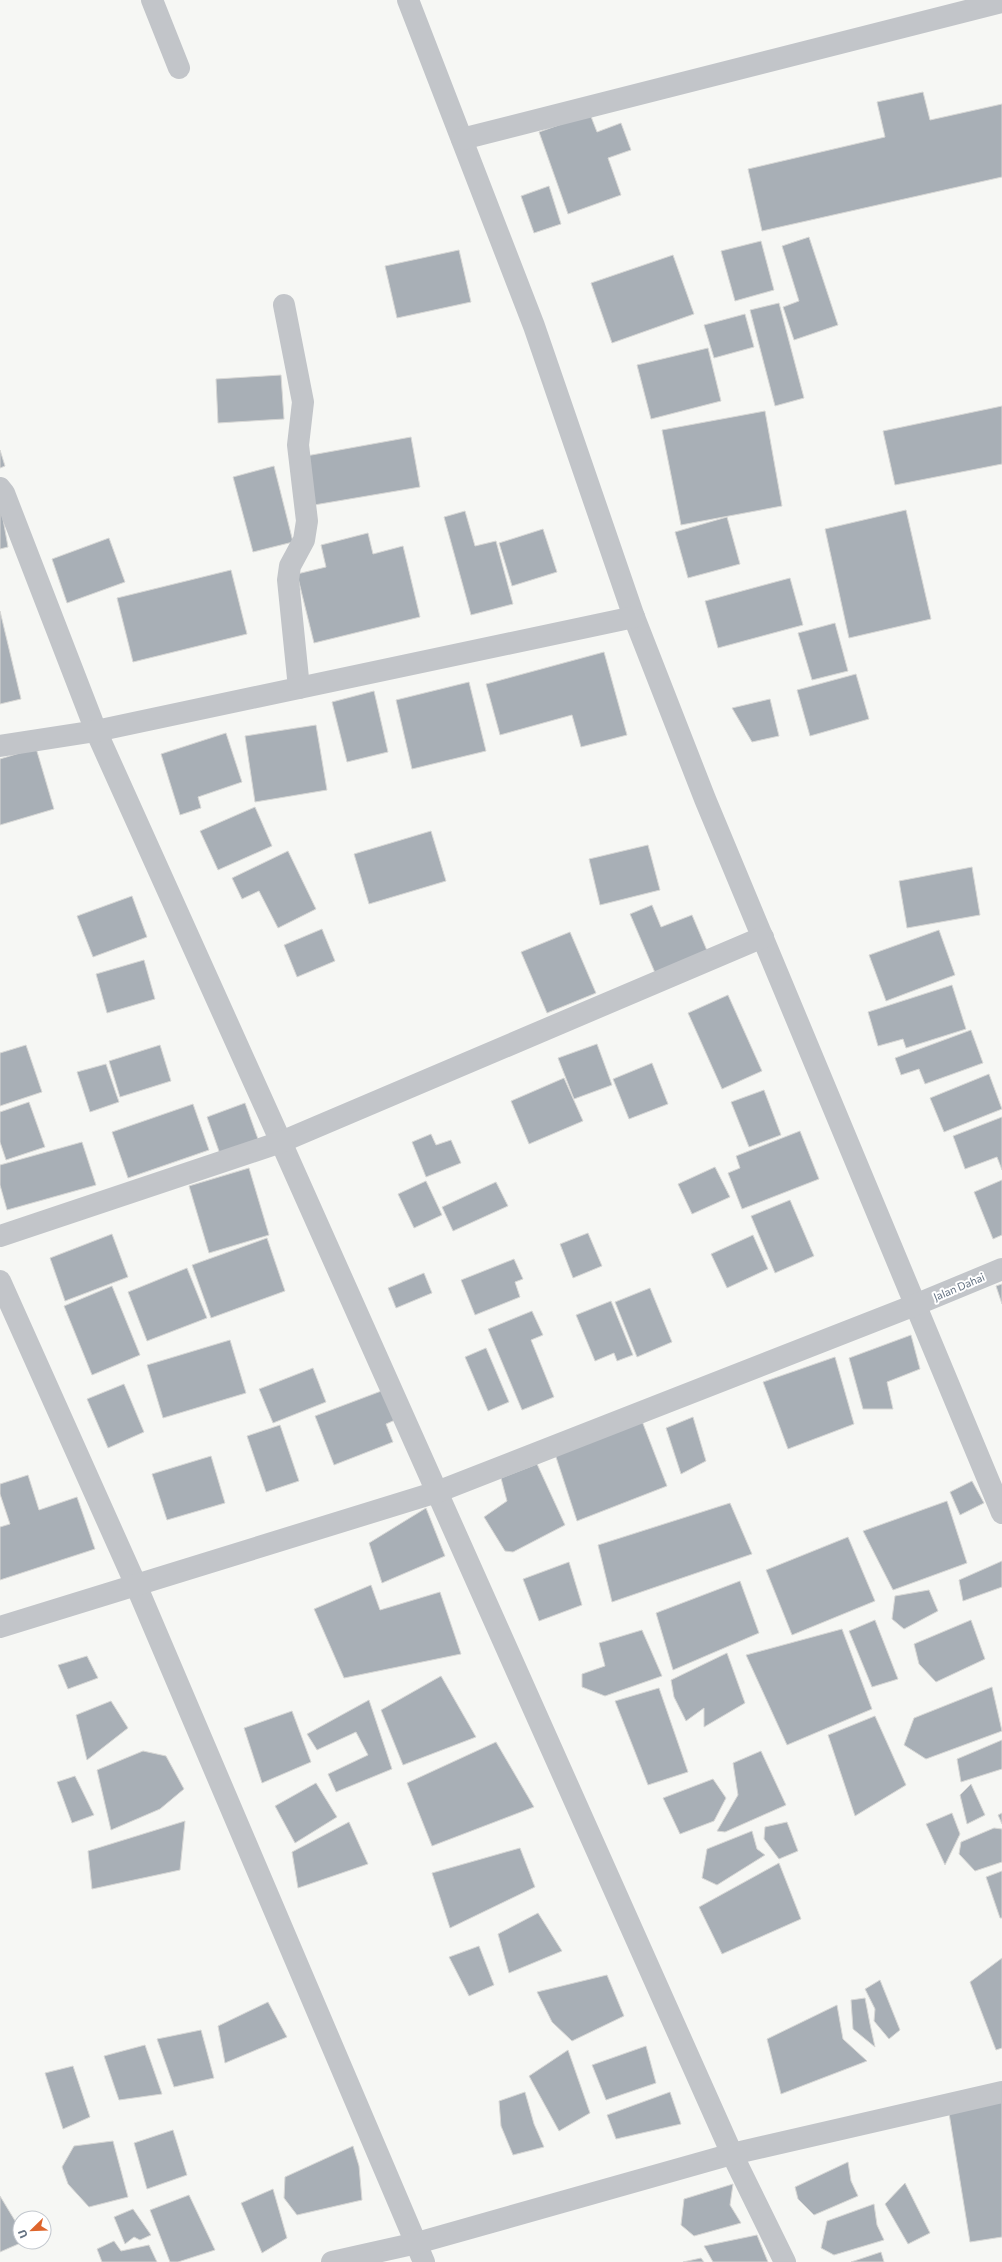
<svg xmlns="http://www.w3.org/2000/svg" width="1002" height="2262" font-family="Commissioner,sans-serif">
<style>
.building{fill:#a8afb6;stroke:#d8d8d6}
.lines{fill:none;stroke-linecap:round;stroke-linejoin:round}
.minor{stroke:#c2c5c9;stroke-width:22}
.labels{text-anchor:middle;stroke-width:4;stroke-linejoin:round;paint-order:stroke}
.street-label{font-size:11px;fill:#667484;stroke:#fff}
</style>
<rect width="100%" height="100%" fill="#f6f7f4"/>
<g class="building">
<polygon points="923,92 930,120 1002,104 1002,177 762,231 748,169 885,137 877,102"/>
<polygon points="590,114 597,132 621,123 631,150 608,158 621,195 568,214 539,132"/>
<polygon points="549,186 561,224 534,233 521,196"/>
<polygon points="809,237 838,325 794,340 783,307 799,301 782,246"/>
<polygon points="761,241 774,290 735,301 721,251"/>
<polygon points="459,250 471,302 397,318 385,266"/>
<polygon points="673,255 694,314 612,343 591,283"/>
<polygon points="779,303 804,398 775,406 750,310"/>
<polygon points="745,314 754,347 714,358 704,325"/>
<polygon points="708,348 721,401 651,419 637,365"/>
<polygon points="281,375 284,419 218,423 216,379"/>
<polygon points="1002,406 1002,464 895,485 883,431"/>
<polygon points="765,411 782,506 681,525 662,430"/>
<polygon points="411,437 420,487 314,505 306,456"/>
<polygon points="0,450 5,466 0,468"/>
<polygon points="274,466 293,542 253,552 233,477"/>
<polygon points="0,502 8,547 0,549"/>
<polygon points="906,510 931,619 849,638 825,529"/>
<polygon points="465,511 475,546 496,541 513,604 471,615 444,517"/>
<polygon points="727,517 740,564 688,578 675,532"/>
<polygon points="543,529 557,572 512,586 499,543"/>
<polygon points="368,533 373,554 403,546 420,617 314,643 297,574 326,567 321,545"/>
<polygon points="109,538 125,582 67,603 52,559"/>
<polygon points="231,570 247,634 133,662 117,598"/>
<polygon points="790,578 803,625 718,648 705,601"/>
<polygon points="0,611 21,699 0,704"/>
<polygon points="835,623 848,671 812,680 798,633"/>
<polygon points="604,652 627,735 581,747 572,715 500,735 486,684"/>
<polygon points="856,674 869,719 810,736 797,690"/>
<polygon points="469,682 486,751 412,769 396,700"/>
<polygon points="374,691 388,752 347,762 332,702"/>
<polygon points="770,699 779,736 752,742 732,708"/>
<polygon points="316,725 327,790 255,802 245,736"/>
<polygon points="226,733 242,782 198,797 201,808 180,815 161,754"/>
<polygon points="36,748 54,809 0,825 0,759"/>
<polygon points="255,807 272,846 218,870 200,831"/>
<polygon points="431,831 446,881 369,904 354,854"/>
<polygon points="648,845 660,890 600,905 589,859"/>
<polygon points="288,851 316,909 278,928 259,891 242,899 232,878"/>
<polygon points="972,867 980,915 907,928 899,881"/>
<polygon points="132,896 147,937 93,957 77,916"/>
<polygon points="652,905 661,927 692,915 708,953 656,975 630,914"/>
<polygon points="322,929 335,961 297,977 284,945"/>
<polygon points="939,930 955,975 886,1001 869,955"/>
<polygon points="570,932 596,993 547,1013 521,952"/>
<polygon points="144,960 155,999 107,1013 96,974"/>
<polygon points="952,985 966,1029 906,1048 903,1039 878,1046 868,1012"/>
<polygon points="728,995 762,1071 722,1089 688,1013"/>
<polygon points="971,1030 983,1063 925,1084 919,1069 901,1075 895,1058"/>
<polygon points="597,1044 612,1085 574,1099 558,1058"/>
<polygon points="26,1045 42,1092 0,1106 0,1053"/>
<polygon points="160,1045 171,1081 120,1097 109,1061"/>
<polygon points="652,1063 668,1104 629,1119 613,1079"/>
<polygon points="106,1064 119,1102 90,1112 77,1072"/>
<polygon points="989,1074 1002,1109 944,1132 930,1098"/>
<polygon points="564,1078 583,1121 529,1144 511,1101"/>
<polygon points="764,1090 781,1135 749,1147 731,1102"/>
<polygon points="29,1102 45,1147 6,1160 0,1142 0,1112"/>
<polygon points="245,1103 258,1139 220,1154 207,1117"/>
<polygon points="193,1104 209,1150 128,1178 112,1132"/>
<polygon points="1002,1117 1002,1170 997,1157 965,1169 953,1136"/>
<polygon points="800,1131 819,1179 742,1209 728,1173 740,1168 736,1156"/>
<polygon points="431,1134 436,1145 451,1140 461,1163 426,1177 412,1142"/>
<polygon points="82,1142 96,1185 7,1210 0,1185 0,1165"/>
<polygon points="715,1167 730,1197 692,1214 678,1184"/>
<polygon points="249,1168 269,1235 209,1253 189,1186"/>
<polygon points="1002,1180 1002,1235 993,1239 974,1192"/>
<polygon points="426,1181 442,1215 414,1228 398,1194"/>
<polygon points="496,1182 508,1206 453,1231 442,1207"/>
<polygon points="790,1200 814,1256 775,1273 751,1216"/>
<polygon points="588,1233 602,1266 573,1278 560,1244"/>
<polygon points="112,1234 128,1277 65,1301 50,1258"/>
<polygon points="753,1235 768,1269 727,1288 711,1254"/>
<polygon points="267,1238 285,1291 211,1318 192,1265"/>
<polygon points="514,1259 523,1279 515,1282 520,1297 475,1315 461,1280"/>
<polygon points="187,1268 207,1318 147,1341 128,1292"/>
<polygon points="424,1273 432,1293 396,1308 388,1288"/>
<polygon points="1002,1284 1002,1304 996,1286"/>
<polygon points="112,1286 140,1355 92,1375 64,1306"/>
<polygon points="650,1288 672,1342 637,1357 615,1302"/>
<polygon points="611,1301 633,1355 617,1361 614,1353 595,1361 576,1315"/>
<polygon points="532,1311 543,1335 531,1340 554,1397 522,1410 488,1329"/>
<polygon points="911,1335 920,1369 887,1382 893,1409 863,1409 849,1358"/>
<polygon points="230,1340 246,1393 163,1418 147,1365"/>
<polygon points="486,1348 509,1402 488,1411 465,1357"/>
<polygon points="835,1357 854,1424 788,1449 763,1382"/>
<polygon points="313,1368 326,1402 273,1423 259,1389"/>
<polygon points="124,1384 144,1432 108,1448 87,1399"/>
<polygon points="384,1390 395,1420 386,1424 393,1442 334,1465 315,1416"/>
<polygon points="693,1417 706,1461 681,1474 666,1428"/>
<polygon points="642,1421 667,1486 577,1521 555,1454"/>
<polygon points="280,1425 299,1481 266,1492 247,1436"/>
<polygon points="211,1456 225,1503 167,1520 152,1474"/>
<polygon points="537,1464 565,1525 513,1552 505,1551 484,1517 507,1501 501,1478"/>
<polygon points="28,1475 39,1510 77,1497 95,1549 0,1580 0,1527 10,1524 0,1494 0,1484"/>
<polygon points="972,1481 984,1503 960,1515 950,1492"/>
<polygon points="947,1501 967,1563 893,1590 863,1531"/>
<polygon points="730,1503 752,1554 612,1602 598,1545"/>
<polygon points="426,1508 445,1556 382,1583 369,1543"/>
<polygon points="848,1537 875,1601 792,1635 766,1570"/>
<polygon points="1002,1561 1002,1587 963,1601 959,1580"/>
<polygon points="569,1562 582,1605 539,1621 523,1579"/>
<polygon points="740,1581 759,1633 673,1670 656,1613"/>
<polygon points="371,1585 380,1610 440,1592 461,1654 344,1678 314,1609"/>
<polygon points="929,1590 938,1611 904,1629 892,1619 895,1596"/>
<polygon points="875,1620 898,1679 872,1687 849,1631"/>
<polygon points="971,1620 985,1659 936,1682 919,1664 914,1644"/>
<polygon points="842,1629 872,1709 787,1745 746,1655"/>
<polygon points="642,1630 662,1676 605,1696 582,1687 582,1674 605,1666 599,1643"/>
<polygon points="727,1653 745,1703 704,1727 704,1708 686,1721 674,1697 671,1680"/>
<polygon points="87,1656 98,1678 68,1689 58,1665"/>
<polygon points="441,1676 476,1737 403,1765 381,1710"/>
<polygon points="992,1687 1002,1731 926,1759 904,1745 914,1718"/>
<polygon points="659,1688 688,1772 648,1785 615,1701"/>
<polygon points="369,1700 392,1769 336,1792 328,1774 368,1755 356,1732 317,1750 307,1734"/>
<polygon points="111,1701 128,1728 87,1760 76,1715"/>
<polygon points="292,1711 311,1762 262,1783 244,1728"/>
<polygon points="875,1716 906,1785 855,1816 828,1735"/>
<polygon points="1002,1740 1002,1769 961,1782 957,1759"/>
<polygon points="496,1742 534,1807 432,1846 407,1783"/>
<polygon points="143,1751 166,1756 184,1789 160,1809 111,1830 97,1770"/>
<polygon points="761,1751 786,1805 725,1832 717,1831 738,1795 733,1763"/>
<polygon points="75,1776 94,1815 72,1823 57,1782"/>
<polygon points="713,1779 726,1798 714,1821 680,1834 663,1798"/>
<polygon points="316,1783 337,1817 295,1843 275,1806"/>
<polygon points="971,1784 985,1815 967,1824 960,1795"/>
<polygon points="952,1813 960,1834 945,1865 926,1824"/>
<polygon points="1002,1813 1002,1824 998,1815"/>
<polygon points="185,1821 180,1870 92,1889 88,1851"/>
<polygon points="349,1822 368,1864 298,1888 292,1852"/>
<polygon points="787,1822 798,1851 779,1859 764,1839 765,1827"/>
<polygon points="994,1828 1002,1829 1002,1862 975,1871 959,1854 961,1842"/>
<polygon points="752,1831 757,1849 765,1855 717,1885 702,1878 707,1849"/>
<polygon points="520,1848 535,1887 450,1928 432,1873"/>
<polygon points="779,1863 801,1919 722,1954 699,1907"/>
<polygon points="1002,1871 1002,1918 1000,1918 986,1877"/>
<polygon points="538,1913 562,1951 509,1973 498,1934"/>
<polygon points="479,1946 494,1985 469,1996 449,1957"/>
<polygon points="1002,1958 1002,2048 996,2050 970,1982"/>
<polygon points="607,1975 624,2016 572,2041 552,2022 537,1992"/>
<polygon points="880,1980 900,2030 889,2039 874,2021 875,2009 865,1989"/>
<polygon points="865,1998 870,2024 875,2047 853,2029 851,2000"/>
<polygon points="268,2002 287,2037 225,2063 218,2026"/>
<polygon points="837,2005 843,2039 867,2061 781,2094 767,2039"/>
<polygon points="201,2030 214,2078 174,2087 157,2039"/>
<polygon points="145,2045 162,2094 119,2100 104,2056"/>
<polygon points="646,2046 656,2083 606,2100 592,2065"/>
<polygon points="568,2050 590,2113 559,2131 529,2076"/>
<polygon points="73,2066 90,2117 63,2129 45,2073"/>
<polygon points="525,2092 534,2124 544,2147 513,2155 501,2126 499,2101"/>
<polygon points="670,2092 681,2124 616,2139 607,2115"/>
<polygon points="1002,2098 1002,2237 970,2242 948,2107"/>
<polygon points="173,2130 187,2175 147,2189 134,2143"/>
<polygon points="113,2141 128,2197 89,2207 68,2184 62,2167 74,2146"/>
<polygon points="353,2146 359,2166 362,2200 297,2215 284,2198 285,2177"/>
<polygon points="848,2162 851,2181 858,2196 814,2215 798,2199 795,2187"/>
<polygon points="905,2183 930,2233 908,2244 885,2204"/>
<polygon points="733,2184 730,2205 741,2223 694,2236 681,2225 684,2199"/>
<polygon points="273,2189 287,2238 262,2253 241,2203"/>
<polygon points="189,2195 215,2250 178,2262 170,2262 150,2210"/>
<polygon points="0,2196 20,2229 20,2242 23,2242 0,2252"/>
<polygon points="874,2204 877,2225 884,2240 834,2255 821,2248 827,2221"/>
<polygon points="133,2209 151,2235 140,2240 134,2237 125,2244 114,2217"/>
<polygon points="757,2235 768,2262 713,2262 704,2246"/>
<polygon points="114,2241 121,2251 149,2245 157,2262 102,2262 97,2249"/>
<polygon points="881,2252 884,2262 851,2262"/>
<polygon points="701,2258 704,2262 683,2262"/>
</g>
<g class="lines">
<g class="minor">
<polyline points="152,0 179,68"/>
<polyline points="408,0 534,326 634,617 705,799 1002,1513"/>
<polyline points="462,139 1002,2"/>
<polyline points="284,305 303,402 298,445 307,521 304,540 290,566 288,580 299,688"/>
<polyline points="0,488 4,493 96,731 281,1142 732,2154 785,2262"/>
<polyline points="0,746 96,731 634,617"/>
<polyline points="0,1236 281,1142 763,937"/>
<polyline points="0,1281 136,1585 424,2262"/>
<polyline points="0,1627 437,1492 915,1305 1002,1269"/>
<polyline points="332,2262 417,2243 732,2154 1002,2092"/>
</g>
</g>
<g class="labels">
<g class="street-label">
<text transform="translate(959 1287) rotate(-23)" y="4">Jalan Dahai</text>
</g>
</g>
<g transform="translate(32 2230) rotate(247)"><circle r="19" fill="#ffffff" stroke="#c2c7ce"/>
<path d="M0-3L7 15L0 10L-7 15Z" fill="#de652c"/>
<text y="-6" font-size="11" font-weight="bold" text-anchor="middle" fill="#667484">U</text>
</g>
</svg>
